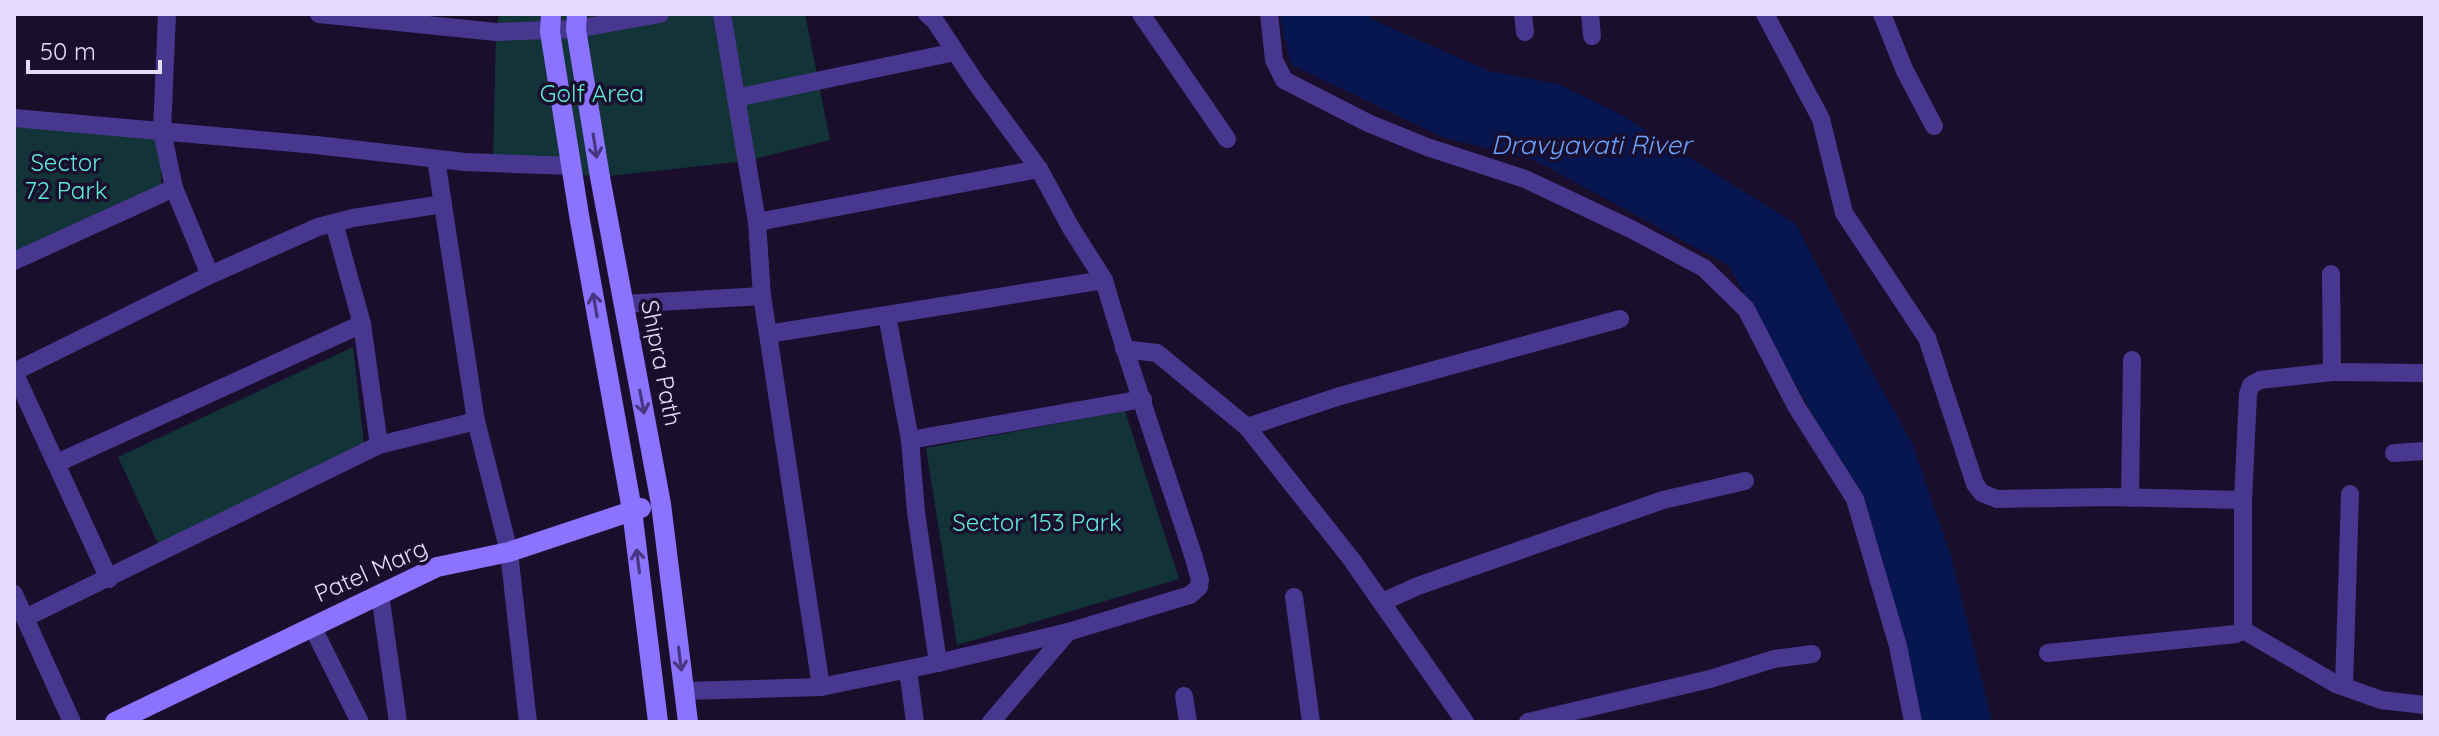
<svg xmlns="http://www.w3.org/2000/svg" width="2439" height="736" font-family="Quicksand,sans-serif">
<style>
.green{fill:#123337}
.water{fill:#07164e}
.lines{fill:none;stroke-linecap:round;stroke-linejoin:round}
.street{stroke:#48378f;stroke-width:18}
.secondary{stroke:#8b72ff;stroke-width:20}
.oneway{stroke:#473780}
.labels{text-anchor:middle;stroke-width:7;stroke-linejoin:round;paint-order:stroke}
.park-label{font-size:24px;fill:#5ce9dc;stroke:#190f2c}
.street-label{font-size:24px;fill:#e4dbff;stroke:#190f2c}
.water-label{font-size:26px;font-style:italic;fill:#69a2ff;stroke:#190f2c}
</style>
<rect width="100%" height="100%" fill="#190f2c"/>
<g class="green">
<polygon points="499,14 805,14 830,140 746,161 600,177 493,163 496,32"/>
<polygon points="14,118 162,131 161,190 14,260"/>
<polygon points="353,347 364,443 159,546 118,457"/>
<polygon points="1125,411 1179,579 957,645 926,448"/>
</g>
<polygon class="water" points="1280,14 1367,14 1373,20 1489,71 1558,84 1618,113 1796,224 1865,359 1913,445 1951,557 1992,722 1912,722 1845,472 1728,265 1534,160 1442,137 1292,65 1287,49"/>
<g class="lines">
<g class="street">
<polyline points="319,14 496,32 576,29 660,14"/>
<polyline points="722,14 757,222 762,296 768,334 1104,280 1071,228 1039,169 976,83 935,21 927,14"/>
<polyline points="1141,14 1227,139"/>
<polyline points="1269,14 1274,60 1284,80 1368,123 1427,147 1525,179 1631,229 1704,268 1746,309 1796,406 1855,499 1898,646 1913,722"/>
<polyline points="1523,14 1525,32"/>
<polyline points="1590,14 1592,36"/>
<polyline points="1765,14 1821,119 1844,213 1927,338 1975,484 1982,493 1997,499 2109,497 2243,500"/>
<polyline points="1882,14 1905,71 1934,126"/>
<polyline points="736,98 955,52"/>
<polyline points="14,118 316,145 465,162 571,166"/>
<polyline points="436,159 476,421 509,552 528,722"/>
<polyline points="174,188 210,275"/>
<polyline points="757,222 1039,169"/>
<polyline points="14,261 174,188 162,131 167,14"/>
<polyline points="2331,274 2332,372 2425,373"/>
<polyline points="623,304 762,296"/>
<polyline points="768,334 821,687"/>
<polyline points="1124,349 1157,353 1247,427 1352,560 1465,722"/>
<polyline points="14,372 210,275 318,227 353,218 443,204"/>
<polyline points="14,372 109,579"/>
<polyline points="2332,372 2260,380 2251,385 2248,394 2243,500 2243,630 2336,684 2381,700 2425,705"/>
<polyline points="1247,427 1340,396 1620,319"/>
<polyline points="910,440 1143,399"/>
<polyline points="379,445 476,421"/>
<polyline points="2394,453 2425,451"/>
<polyline points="57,463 362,324"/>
<polyline points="2130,498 2132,360"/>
<polyline points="14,594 72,722"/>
<polyline points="380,594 398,722"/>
<polyline points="1294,597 1311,722"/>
<polyline points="1382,602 1418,586 1663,500 1745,481"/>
<polyline points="25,618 379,445 362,324 334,223"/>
<polyline points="312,626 360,722"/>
<polyline points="2048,653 2236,634 2243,630"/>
<path d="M938,663L1068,632L1190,595L1199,587L1200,580L1194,558C1164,466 1131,374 1104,280"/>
<polyline points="908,670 915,722"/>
<polyline points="2344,687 2350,494"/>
<polyline points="684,691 821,687 938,663 916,512 910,440 887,315"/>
<polyline points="1184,696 1188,722"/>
<polyline points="991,722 1068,632"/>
<polyline points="1528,722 1710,679 1774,659 1812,654"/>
</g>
<g class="secondary">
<polyline points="551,14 550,32 579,215 632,510 658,722"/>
<polyline points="577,14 576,29 600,177 661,504 688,722"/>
<polyline points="115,722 437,567 509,552 641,508"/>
</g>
</g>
<defs><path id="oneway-shaft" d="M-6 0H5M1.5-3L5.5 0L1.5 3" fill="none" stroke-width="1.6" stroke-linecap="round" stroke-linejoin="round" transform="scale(2)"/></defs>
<g class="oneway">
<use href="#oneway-shaft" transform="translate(595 146) rotate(81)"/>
<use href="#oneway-shaft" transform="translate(595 305) rotate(-100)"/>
<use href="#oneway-shaft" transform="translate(642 402) rotate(79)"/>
<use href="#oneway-shaft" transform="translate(638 561) rotate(-97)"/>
<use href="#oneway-shaft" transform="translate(680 659) rotate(83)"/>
</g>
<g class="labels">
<g class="park-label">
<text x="592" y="102">Golf Area</text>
<text x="66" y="171">Sector<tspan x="66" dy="28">72 Park</tspan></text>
<text x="1037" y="531">Sector 153 Park</text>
</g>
<g class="street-label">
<text transform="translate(661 363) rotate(79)" y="8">Shipra Path</text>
<text transform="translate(371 571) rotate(-24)" y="8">Patel Marg</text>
</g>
<g class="water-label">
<text x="1591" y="154">Dravyavati River</text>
</g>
</g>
<rect width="2439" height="736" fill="none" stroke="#e4dbff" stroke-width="32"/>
<path d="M28 60v12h132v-12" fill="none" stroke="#e4dbff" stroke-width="4"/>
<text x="40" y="60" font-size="24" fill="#e4dbff" stroke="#190f2c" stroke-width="6" paint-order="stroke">50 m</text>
</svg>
